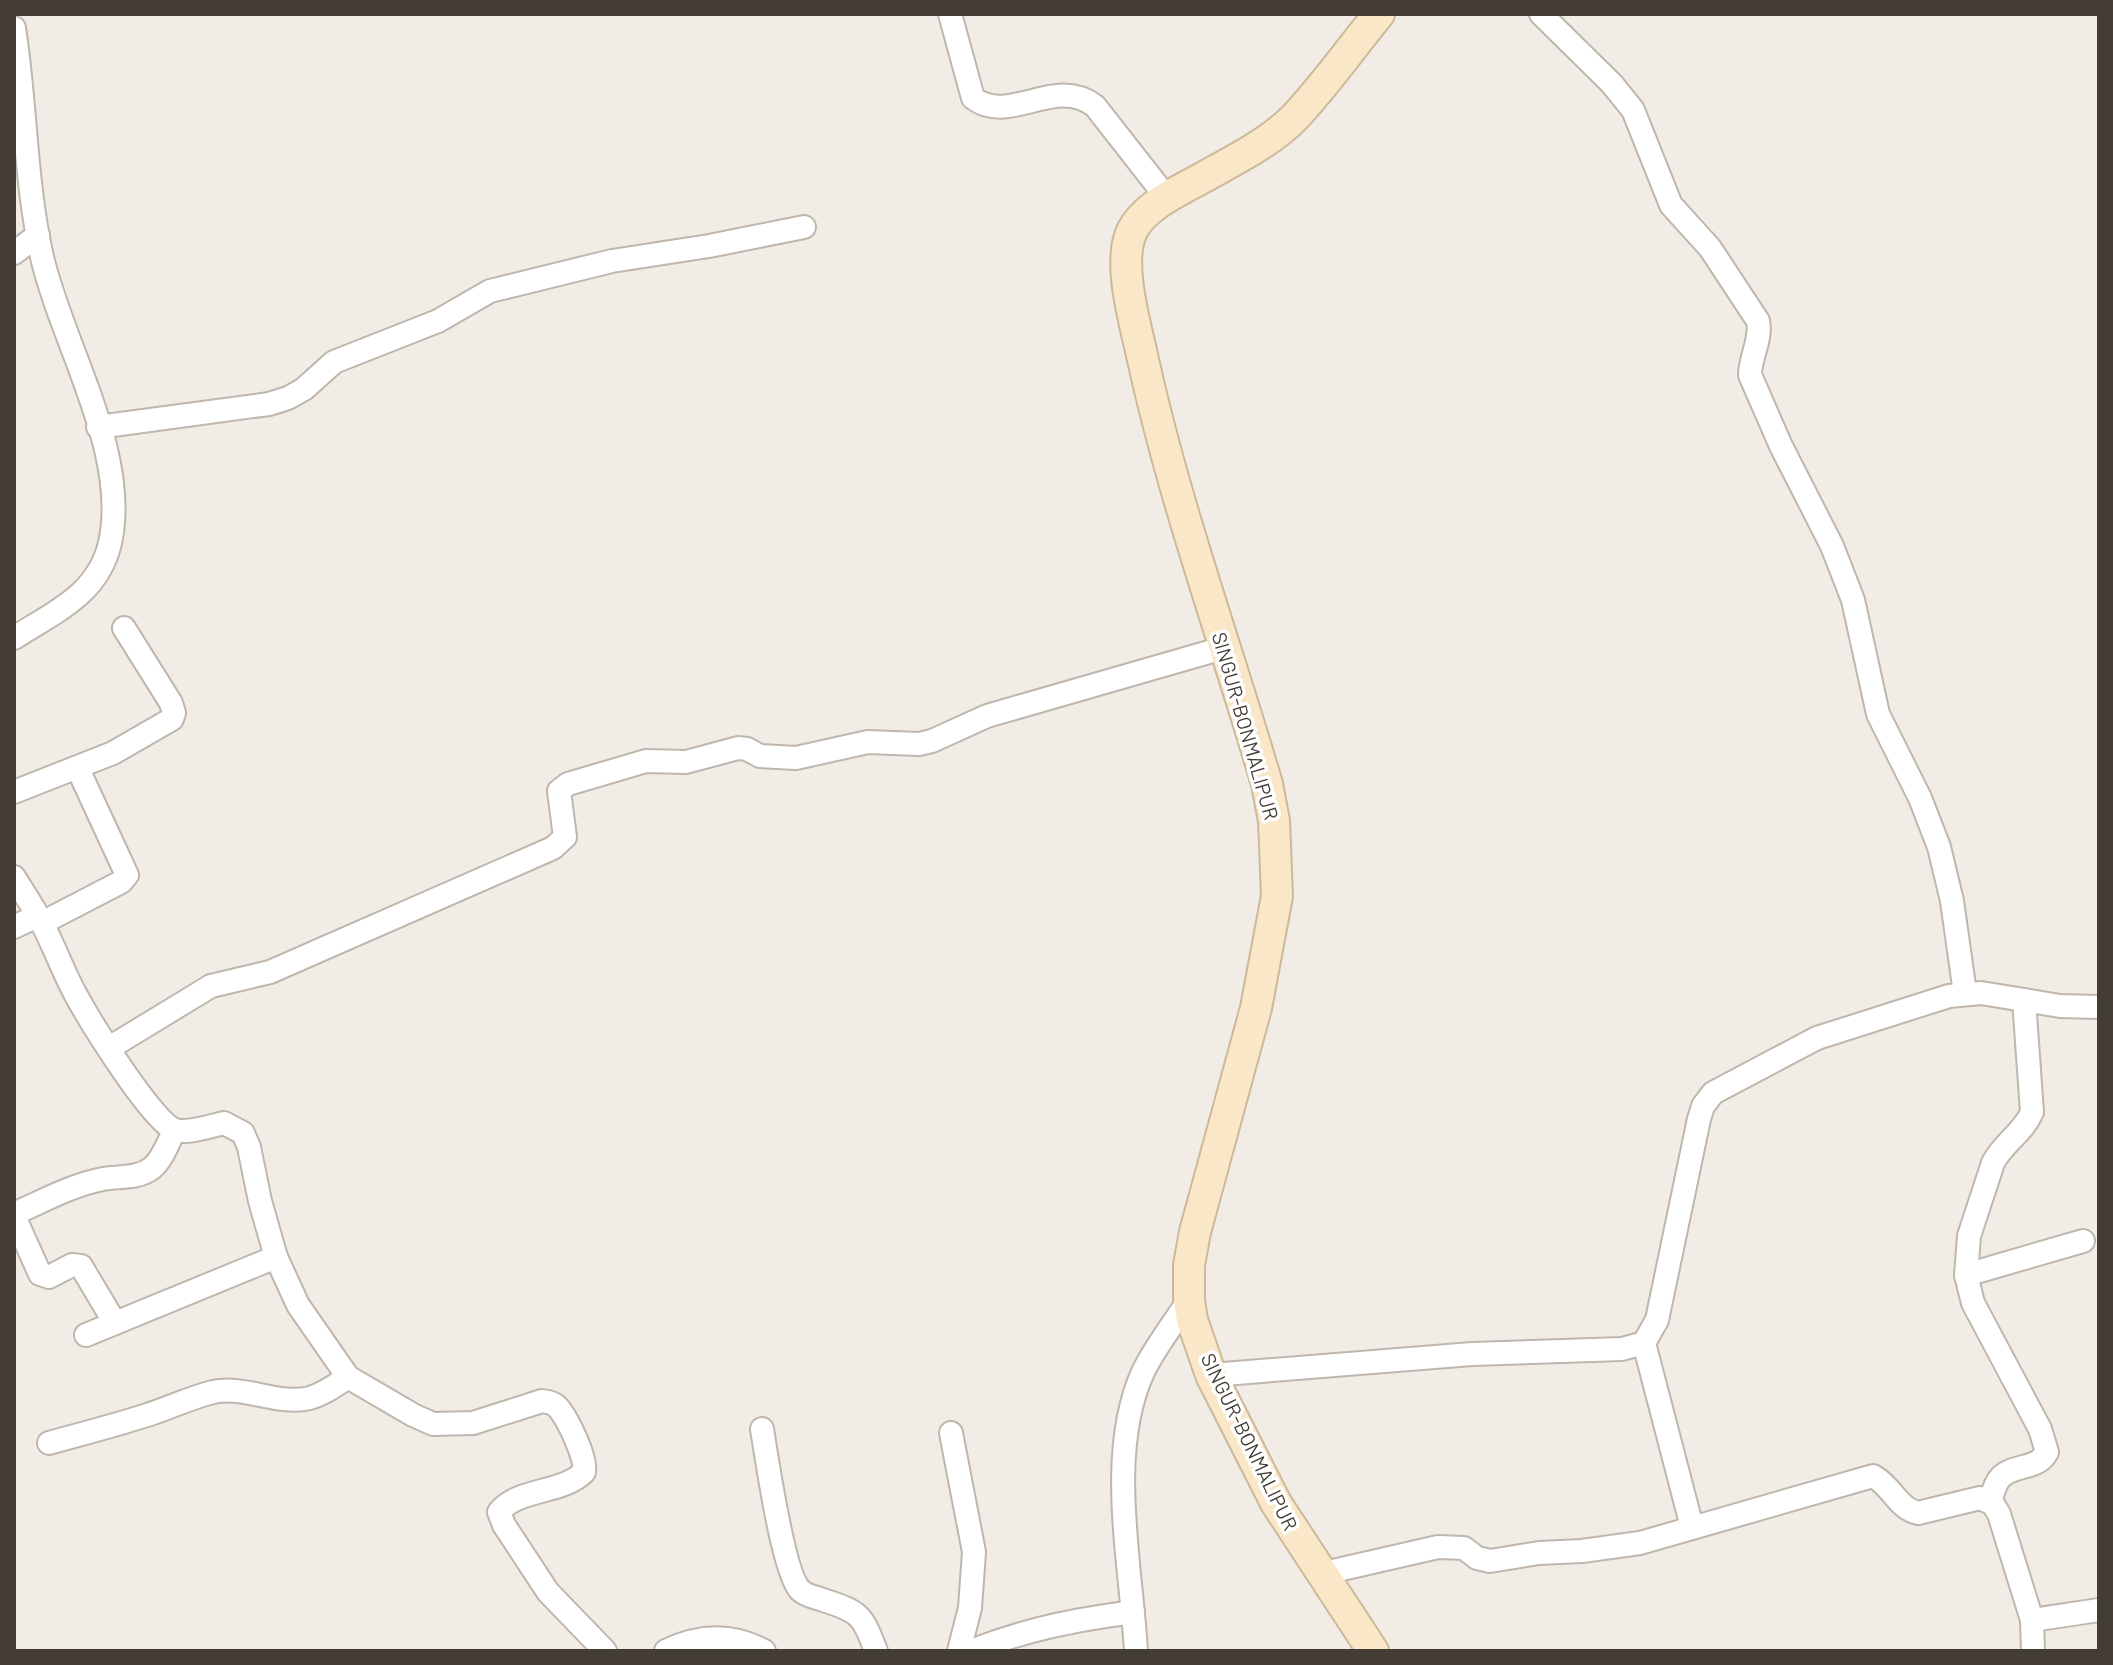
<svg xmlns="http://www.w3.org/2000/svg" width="2113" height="1665" font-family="Barlow,sans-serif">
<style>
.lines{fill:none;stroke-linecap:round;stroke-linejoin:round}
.street-casing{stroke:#bfb6ad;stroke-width:26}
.secondary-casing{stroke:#cdb99a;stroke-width:34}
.street{stroke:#fff;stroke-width:22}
.secondary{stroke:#f9e7c8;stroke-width:30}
.labels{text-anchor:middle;stroke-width:7;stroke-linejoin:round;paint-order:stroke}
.street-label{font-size:20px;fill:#443d36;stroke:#fff}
</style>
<rect width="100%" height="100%" fill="#f1ede6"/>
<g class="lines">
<g class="street-casing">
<g id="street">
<path d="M950,14L973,98C1010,126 1054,75 1095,106L1167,198"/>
<path d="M1541,14L1612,84L1633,110L1671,205L1710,248L1758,321C1762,339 1750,357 1750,375L1781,446L1832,546L1853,600L1878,714L1920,798L1939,847L1952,901L1965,993"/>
<path d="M14,28C26,104 25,182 42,257C62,344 130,453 110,543C98,595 54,612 14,638"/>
<polyline points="14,253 38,235"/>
<polyline points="98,427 269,404 288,398 304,389 334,362 438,321 490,291 612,261 709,246 804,227"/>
<polyline points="14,792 113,753 172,719 174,713 171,703 124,628"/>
<path d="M14,877C24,893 34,908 43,925C55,948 64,974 77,997C90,1021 153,1123 175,1130C189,1134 210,1126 224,1123L243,1133L249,1147L260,1201L276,1257L298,1305L348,1377L413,1415L433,1424L473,1423L542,1401C549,1402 555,1403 560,1410C569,1422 587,1459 584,1472C562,1494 518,1488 499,1512L504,1525L548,1592L605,1651"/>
<polyline points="42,923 121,882 127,875 78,769"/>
<polyline points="14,927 37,916"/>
<polyline points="109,1048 211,986 270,972 553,848 565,837 559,791 568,784 646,761 686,762 738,748 747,749 760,756 796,758 868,742 919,744 932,741 987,716 1223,648"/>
<path d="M14,1214C43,1201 72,1185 103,1179C120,1176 138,1179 152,1168C163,1159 168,1142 175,1130"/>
<polyline points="14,1216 40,1274 49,1277 72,1265 81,1266 115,1323"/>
<polyline points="1966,1275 2083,1241"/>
<polyline points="86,1335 276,1257"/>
<polyline points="1644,1343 1692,1527"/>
<polyline points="1211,1375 1472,1354 1622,1349 1644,1343 1657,1320 1699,1119 1703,1106 1713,1093 1817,1038 1949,996 1981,993 2060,1006 2099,1007"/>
<path d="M762,1429C767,1459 783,1572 800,1590C806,1596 815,1597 823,1600C860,1612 862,1614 876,1651"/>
<polyline points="951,1433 974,1552 970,1608 959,1651"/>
<path d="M49,1443C81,1434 113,1426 144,1416C167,1409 189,1398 213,1392C246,1385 278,1406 310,1398C324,1394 336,1385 348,1377"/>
<path d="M1990,1502C1993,1493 1995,1483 2001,1477C2014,1464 2038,1470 2047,1452L2040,1429L1973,1303L1966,1275L1969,1236L1993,1163C2003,1143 2023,1133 2032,1112L2024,1000"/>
<path d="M1320,1574L1438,1547L1464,1548L1477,1558L1490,1561L1539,1553L1582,1551L1640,1543L1873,1476C1891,1485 1898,1509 1918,1513L1980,1498L1993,1504L1999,1514L2032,1620L2099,1610"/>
<polyline points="2032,1620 2033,1651"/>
<path d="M666,1651C699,1635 731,1633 764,1651"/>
<path d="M971,1651C1027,1629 1074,1620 1133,1612"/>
<path d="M1136,1651C1131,1564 1106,1453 1143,1372C1155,1347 1174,1323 1189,1300"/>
</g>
</g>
<g class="secondary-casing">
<path id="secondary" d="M1373,1651L1276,1503L1211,1375L1192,1320L1189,1300V1265L1195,1232L1256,1008L1277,896L1274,821L1267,784C1225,641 1174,502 1142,355C1135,323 1117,262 1132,231C1145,205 1181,190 1204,177C1234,160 1271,142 1295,117C1325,85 1351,48 1379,14"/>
</g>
<use href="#street" class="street"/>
<use href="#secondary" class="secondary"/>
</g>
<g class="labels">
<g class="street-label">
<text transform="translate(1245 726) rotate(74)" y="7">SINGUR-BONMALIPUR</text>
<text transform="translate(1249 1442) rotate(64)" y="7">SINGUR-BONMALIPUR</text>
</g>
</g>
<rect width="2113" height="1665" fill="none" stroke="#443d36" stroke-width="32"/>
</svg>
